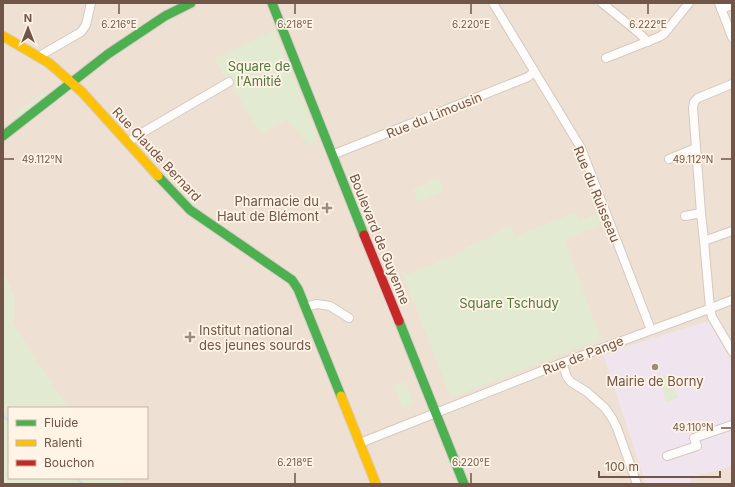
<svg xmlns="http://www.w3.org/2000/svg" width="735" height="487" font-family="Inter,sans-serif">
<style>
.residential{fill:#eee0d3}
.education{fill:#f0e5ef}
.green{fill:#e2ebd1}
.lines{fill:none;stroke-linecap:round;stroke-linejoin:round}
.stream{stroke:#c9e4e5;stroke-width:2.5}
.street-casing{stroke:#d3c9c2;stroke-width:10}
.fast-casing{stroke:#d6cbc3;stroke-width:11}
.slow-casing{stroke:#d6cbc3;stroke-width:11}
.jam-casing{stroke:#d6cbc3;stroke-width:11}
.street{stroke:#fefcfb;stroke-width:8}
.fast{stroke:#4caf50;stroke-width:9}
.slow{stroke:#ffc107;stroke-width:9}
.jam{stroke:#c62828;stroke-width:9}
.ticks{fill:none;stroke:#715549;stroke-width:1.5}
.poi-dot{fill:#9f8b80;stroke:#fff4e6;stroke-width:1.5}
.labels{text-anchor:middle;stroke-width:3.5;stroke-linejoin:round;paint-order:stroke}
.park-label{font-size:13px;fill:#547742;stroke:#fff4e6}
.street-label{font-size:13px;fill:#715549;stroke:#fff4e6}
.poi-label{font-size:13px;fill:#715549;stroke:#fff4e6;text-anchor:end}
.ticks-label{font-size:10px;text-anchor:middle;fill:#715549;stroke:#fff4e6;stroke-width:3.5;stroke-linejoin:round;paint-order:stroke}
</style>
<rect width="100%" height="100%" fill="#f5eee6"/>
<polygon class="residential" points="3,3 732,3 732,484 124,484 119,478 147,478 147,408 68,408 43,371 13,324 14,299 3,271"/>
<polygon class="education" points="705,322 710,323 732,363 732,466 690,478 692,484 646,484 603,354"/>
<g class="green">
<polygon points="274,30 318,139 309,146 287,119 261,134 231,85 214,59"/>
<polygon points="47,90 49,92 19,116 17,116 15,115 15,113"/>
<polygon points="439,178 444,191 418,202 413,189"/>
<polygon points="575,212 579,221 599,213 603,224 564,240 601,339 451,398 401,270 403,269 406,275 465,251 464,248 494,236 494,233 511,225 515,236"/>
<polygon points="3,271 14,299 13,324 43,371 68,408 9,408 9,478 119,478 124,484 3,484"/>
<polygon points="670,374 678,398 666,402 658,378"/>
<polygon points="405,382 414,404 403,409 394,386"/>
</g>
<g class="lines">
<g class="stream">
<polyline points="3,415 9,421"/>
<polyline points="76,478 83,484"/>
</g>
<g class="street-casing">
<g id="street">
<polyline points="493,3 581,148 651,330"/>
<polyline points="602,3 639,33 648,42"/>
<polyline points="719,3 732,37"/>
<polyline points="721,9 732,5"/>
<polyline points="40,57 43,54 81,32 86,25 91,3"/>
<polyline points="606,58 659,37 664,34 689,3"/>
<polyline points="732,84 698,98 694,102 693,108 701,213 704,241 710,308 712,317 732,351"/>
<polyline points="128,143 135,137 229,82"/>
<polyline points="332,155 528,77 534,72"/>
<polyline points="669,159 696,148"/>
<polyline points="685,216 701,213"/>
<polyline points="704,241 732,231"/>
<polyline points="305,307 317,304 330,306 349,318"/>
<polyline points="562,363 567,377 571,382 587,392 605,408 612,418 617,428 637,484"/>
<polyline points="360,443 562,363 698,313 732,300"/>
<polyline points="667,456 697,446 694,438 732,425"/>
</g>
</g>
<g class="fast-casing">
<g id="fast">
<polyline points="272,3 364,235"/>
<polyline points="3,136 108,54 165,16 191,3"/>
<polyline points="158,176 190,210 292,280 298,289 341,396"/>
<polyline points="399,321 464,484"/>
</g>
</g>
<g class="slow-casing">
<g id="slow">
<polyline points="3,36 49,63 82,92 158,176"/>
<polyline points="341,396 376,484"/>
</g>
</g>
<g class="jam-casing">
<polyline id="jam" points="364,235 399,321"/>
</g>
<use href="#street" class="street"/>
<use href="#fast" class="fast"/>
<use href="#slow" class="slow"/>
<use href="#jam" class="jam"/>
</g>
<path class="ticks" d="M119,4V14M295,4V14M471,4V14M648,4V14M4,159H14M721,159H731M721,428H731M295,473V483M471,473V483"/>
<g class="poi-dot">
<path d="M325 202h4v4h4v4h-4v4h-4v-4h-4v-4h4z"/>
<path d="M188 331h4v4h4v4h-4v4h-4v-4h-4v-4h4z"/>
<circle cx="655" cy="367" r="4"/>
</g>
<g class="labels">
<g class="park-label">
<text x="259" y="71">Square de<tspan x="259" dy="15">l'Amitié</tspan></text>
<text x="509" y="308">Square Tschudy</text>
</g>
<g class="street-label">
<text transform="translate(434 115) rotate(-22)" y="5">Rue du Limousin</text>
<text transform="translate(157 154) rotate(47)" y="5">Rue Claude Bernard</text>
<text transform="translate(597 194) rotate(68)" y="5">Rue du Ruisseau</text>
<text transform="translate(380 239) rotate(68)" y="5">Boulevard de Guyenne</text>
<text transform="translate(583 355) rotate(-21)" y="5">Rue de Pange</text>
</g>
<g class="poi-label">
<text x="319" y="206">Pharmacie du<tspan x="319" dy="15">Haut de Blémont</tspan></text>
<text x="199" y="335" text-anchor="start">Institut national<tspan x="199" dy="15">des jeunes sourds</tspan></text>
<text x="655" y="386" text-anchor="middle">Mairie de Borny</text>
</g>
</g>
<g class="ticks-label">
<text x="119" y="28">6.216°E</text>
<text x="295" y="28">6.218°E</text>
<text x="471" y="28">6.220°E</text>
<text x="648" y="28">6.222°E</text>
<text x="42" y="163">49.112°N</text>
<text x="693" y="163">49.112°N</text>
<text x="693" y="431">49.110°N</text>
<text x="295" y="466">6.218°E</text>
<text x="471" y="466">6.220°E</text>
</g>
<rect width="735" height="487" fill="none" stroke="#715549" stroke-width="8"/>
<rect x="8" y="407" width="140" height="72" fill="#fff4e6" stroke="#c6b4a7"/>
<rect x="16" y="420" width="20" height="6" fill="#4caf50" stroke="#c6b4a7"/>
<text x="44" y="427" font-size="12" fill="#715549">Fluide</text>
<rect x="16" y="440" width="20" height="6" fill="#ffc107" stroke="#c6b4a7"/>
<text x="44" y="447" font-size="12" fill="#715549">Ralenti</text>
<rect x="16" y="460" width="20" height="6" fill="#c62828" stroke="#c6b4a7"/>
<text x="44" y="467" font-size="12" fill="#715549">Bouchon</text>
<g transform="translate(28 28)" stroke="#fff4e6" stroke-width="3" paint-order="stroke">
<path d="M0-3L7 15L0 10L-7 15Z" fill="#715549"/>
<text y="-6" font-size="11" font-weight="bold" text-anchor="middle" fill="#715549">N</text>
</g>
<path d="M599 471v6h121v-6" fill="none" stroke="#715549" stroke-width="2"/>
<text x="605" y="471" font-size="12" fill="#715549" stroke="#fff4e6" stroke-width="3" paint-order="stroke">100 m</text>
</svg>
